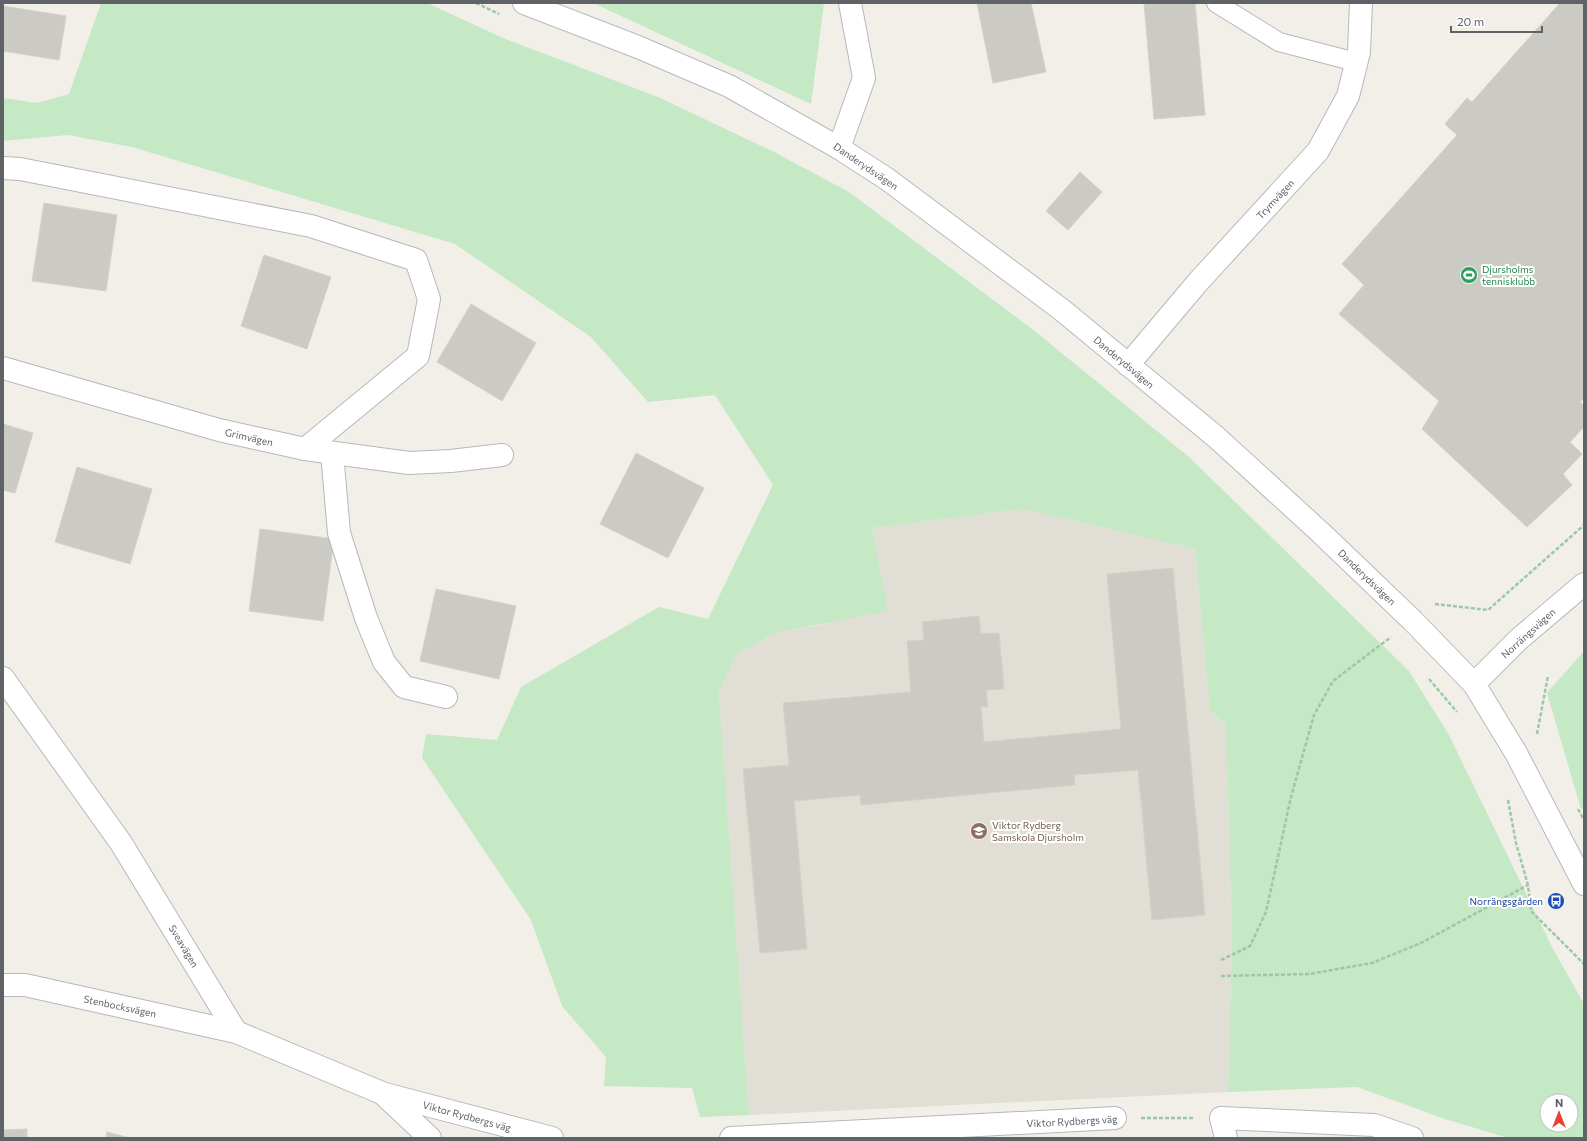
<svg xmlns="http://www.w3.org/2000/svg" width="1587" height="1141" font-family="Commissioner,sans-serif">
<style>
.education{fill:#e1ded6}
.green{fill:#c5e8c5;fill-rule:evenodd}
.building{fill:#cccac5;stroke:#d6d1c6}
.lines{fill:none;stroke-linecap:round;stroke-linejoin:round}
.lane-casing{stroke:#b5b8bc;stroke-width:20}
.street-casing{stroke:#b5b8bc;stroke-width:24}
.secondary-casing{stroke:#b6babf;stroke-width:24}
.path{stroke:#9cc7a9;stroke-width:2.5;stroke-dasharray:4 2;stroke-linecap:butt}
.lane{stroke:#fff;stroke-width:18}
.street{stroke:#fff;stroke-width:22}
.secondary{stroke:#fff;stroke-width:22}
.labels{text-anchor:middle;stroke-width:4;stroke-linejoin:round;paint-order:stroke}
.street-label{font-size:10px;fill:#5f6368;stroke:#fff}
.leisure-label{font-size:10px;fill:#27864d;stroke:#fff;text-anchor:start}
.education-label{font-size:10px;fill:#785e54;stroke:#fff;text-anchor:start}
.transit-label{font-size:10px;fill:#164399;stroke:#fff;text-anchor:end}
</style>
<rect width="100%" height="100%" fill="#f1efe8"/>
<polygon class="education" points="1024,509 1195,549 1210,711 1226,724 1232,938 1228,1092 749,1115 719,692 735,656 774,633 829,623 872,528"/>
<g class="green">
<path d="M101,3H427L503,38L658,97L774,152L849,192L1036,332L1190,458L1409,671L1449,735L1552,947L1584,1004V1138H1508L1442,1118L1357,1087L1228,1092L1232,938L1226,724L1210,711L1195,549L1024,509L872,528L888,611L774,633L735,656L719,692L749,1115L700,1117L692,1088L604,1086L606,1057L562,1006L531,920L422,758L426,734L497,740L521,687L659,607L708,619L773,485L715,395L648,402L591,337L455,244L132,147L68,135L3,141V98L37,103L69,94ZM1547,1101H1571V1125H1547Z"/>
<polygon points="593,3 824,3 811,104"/>
<polygon points="1584,651 1584,808 1581,809 1547,693"/>
</g>
<g class="building">
<polygon points="977,3 1031,3 1046,72 993,83"/>
<polygon points="1144,3 1195,3 1205,115 1154,119"/>
<polygon points="1560,3 1584,3 1584,398 1580,402 1584,406 1584,427 1570,442 1582,454 1563,474 1572,485 1527,527 1422,429 1439,401 1339,314 1364,285 1342,264 1457,135 1445,124 1467,98 1472,102"/>
<polygon points="3,6 66,16 59,60 3,51"/>
<polygon points="1080,172 1102,192 1068,230 1046,211"/>
<polygon points="44,203 117,215 106,291 32,281"/>
<polygon points="264,255 331,277 307,349 241,326"/>
<polygon points="471,304 536,343 502,401 437,362"/>
<polygon points="3,424 33,433 15,493 3,490"/>
<polygon points="636,453 704,488 668,558 600,524"/>
<polygon points="77,467 152,489 130,564 55,542"/>
<polygon points="260,529 334,539 323,621 249,611"/>
<polygon points="1173,568 1205,915 1152,920 1138,770 1074,775 1075,785 861,805 860,795 794,801 807,949 760,953 743,769 789,765 783,703 911,692 907,641 924,640 922,622 979,616 981,634 999,633 1004,689 986,690 988,707 981,707 984,742 1121,729 1107,574"/>
<polygon points="436,589 516,606 499,679 420,661"/>
<polygon points="27,1129 27,1138 3,1138 3,1130"/>
<polygon points="107,1132 130,1138 106,1138"/>
</g>
<g class="lines">
<g class="lane-casing">
<polyline id="lane" points="1216,3 1279,42 1356,62"/>
</g>
<g class="street-casing">
<g id="street">
<polyline points="839,148 864,78 850,3"/>
<polyline points="3,168 20,169 311,226 416,260 429,299 418,356 305,449"/>
<polyline points="1128,365 1198,282 1318,151 1348,96 1359,52 1361,3"/>
<polyline points="3,368 219,430 305,449 409,463 451,461 502,455"/>
<polyline points="332,453 339,533 366,618 384,662 404,687 446,697"/>
<polyline points="3,678 121,843 236,1032 382,1093 430,1138"/>
<polyline points="3,985 25,985 236,1032"/>
<polyline points="385,1094 552,1138"/>
<polyline points="731,1138 1115,1118"/>
<polyline points="1226,1138 1221,1118 1374,1125 1412,1138"/>
</g>
</g>
<g class="secondary-casing">
<g id="secondary">
<polyline points="524,3 638,47 729,86 839,148 887,179 1062,310 1216,437 1320,532 1413,621 1474,684 1516,753 1584,884"/>
<polyline points="1474,684 1519,639 1584,584"/>
</g>
</g>
<g class="path">
<polyline points="476,3 499,14"/>
<polyline points="1435,604 1488,610 1584,525"/>
<polyline points="1429,679 1457,712"/>
<polyline points="1537,734 1548,676"/>
<polyline points="1508,800 1516,843 1528,885 1531,911 1584,964"/>
<polyline points="1578,809 1584,820"/>
<polyline points="1221,960 1250,946 1266,912 1291,797 1314,715 1333,681 1391,637"/>
<polyline points="1221,976 1309,974 1372,963 1421,943 1528,885"/>
<polyline points="1141,1118 1194,1118"/>
</g>
<use href="#lane" class="lane"/>
<use href="#street" class="street"/>
<use href="#secondary" class="secondary"/>
</g>
<defs>
<g id="stadium-disc" transform="scale(0.9)"><circle r="9.5" fill="#2e9e5b" stroke="#fff"/><path d="M0-5a6.5 5 0 1 0 0 10a6.5 5 0 1 0 0-10ZM-3.5-1.8h7v3.6h-7Z" fill="#fff"/></g>
<g id="school-disc" transform="scale(0.9)"><circle r="9.5" fill="#8d6e63" stroke="#fff"/><path d="M0-5L7-2L0 1L-7-2ZM-4 1L0 2.5L4 1V4Q0 6-4 4Z" fill="#fff"/></g>
<g id="bus-disc" transform="scale(0.9)"><circle r="9.5" fill="#1a4fb4" stroke="#fff"/><path d="M-5-6H5V4H4V6H2V4H-2V6H-4V4H-5ZM-3.5-4V0h7V-4ZM-3.5 1.2v1.5H-2V1.2ZM2 1.2v1.5H3.5V1.2Z" fill="#fff"/></g>
</defs>
<g fill-rule="evenodd">
<use href="#stadium-disc" x="1469" y="275"/>
<use href="#school-disc" x="979" y="831"/>
<use href="#bus-disc" x="1556" y="901"/>
</g>
<g class="labels">
<g class="street-label">
<text transform="translate(866 166) rotate(34)" y="4">Danderydsvägen</text>
<text transform="translate(1275 199) rotate(-47)" y="4">Trymvägen</text>
<text transform="translate(1124 362) rotate(40)" y="4">Danderydsvägen</text>
<text transform="translate(249 437) rotate(13)" y="4">Grimvägen</text>
<text transform="translate(1367 577) rotate(44)" y="4">Danderydsvägen</text>
<text transform="translate(1528 633) rotate(-42)" y="4">Norrängsvägen</text>
<text transform="translate(184 946) rotate(59)" y="4">Sveavägen</text>
<text transform="translate(120 1006) rotate(12)" y="4">Stenbocksvägen</text>
<text transform="translate(467 1116) rotate(15)" y="4">Viktor Rydbergs väg</text>
<text transform="translate(1072 1121) rotate(-3)" y="4">Viktor Rydbergs väg</text>
</g>
<g class="leisure-label">
<text x="1482" y="273">Djursholms<tspan x="1482" dy="12">tennisklubb</tspan></text>
</g>
<g class="education-label">
<text x="992" y="829">Viktor Rydberg<tspan x="992" dy="12">Samskola Djursholm</tspan></text>
</g>
<g class="transit-label">
<text x="1543" y="905">Norrängsgården</text>
</g>
</g>
<rect width="1587" height="1141" fill="none" stroke="#5f6368" stroke-width="8"/>
<g transform="translate(1559 1113)"><circle r="19" fill="#ffffff" stroke="#bfc1c3"/>
<path d="M0-3L7 15L0 10L-7 15Z" fill="#ea4335"/>
<text y="-6" font-size="11" font-weight="bold" text-anchor="middle" fill="#5f6368">N</text>
</g>
<path d="M1451 26v6h91v-6" fill="none" stroke="#5f6368" stroke-width="2"/>
<text x="1457" y="26" font-size="12" fill="#5f6368" stroke="#ffffff" stroke-width="3" paint-order="stroke">20 m</text>
</svg>
